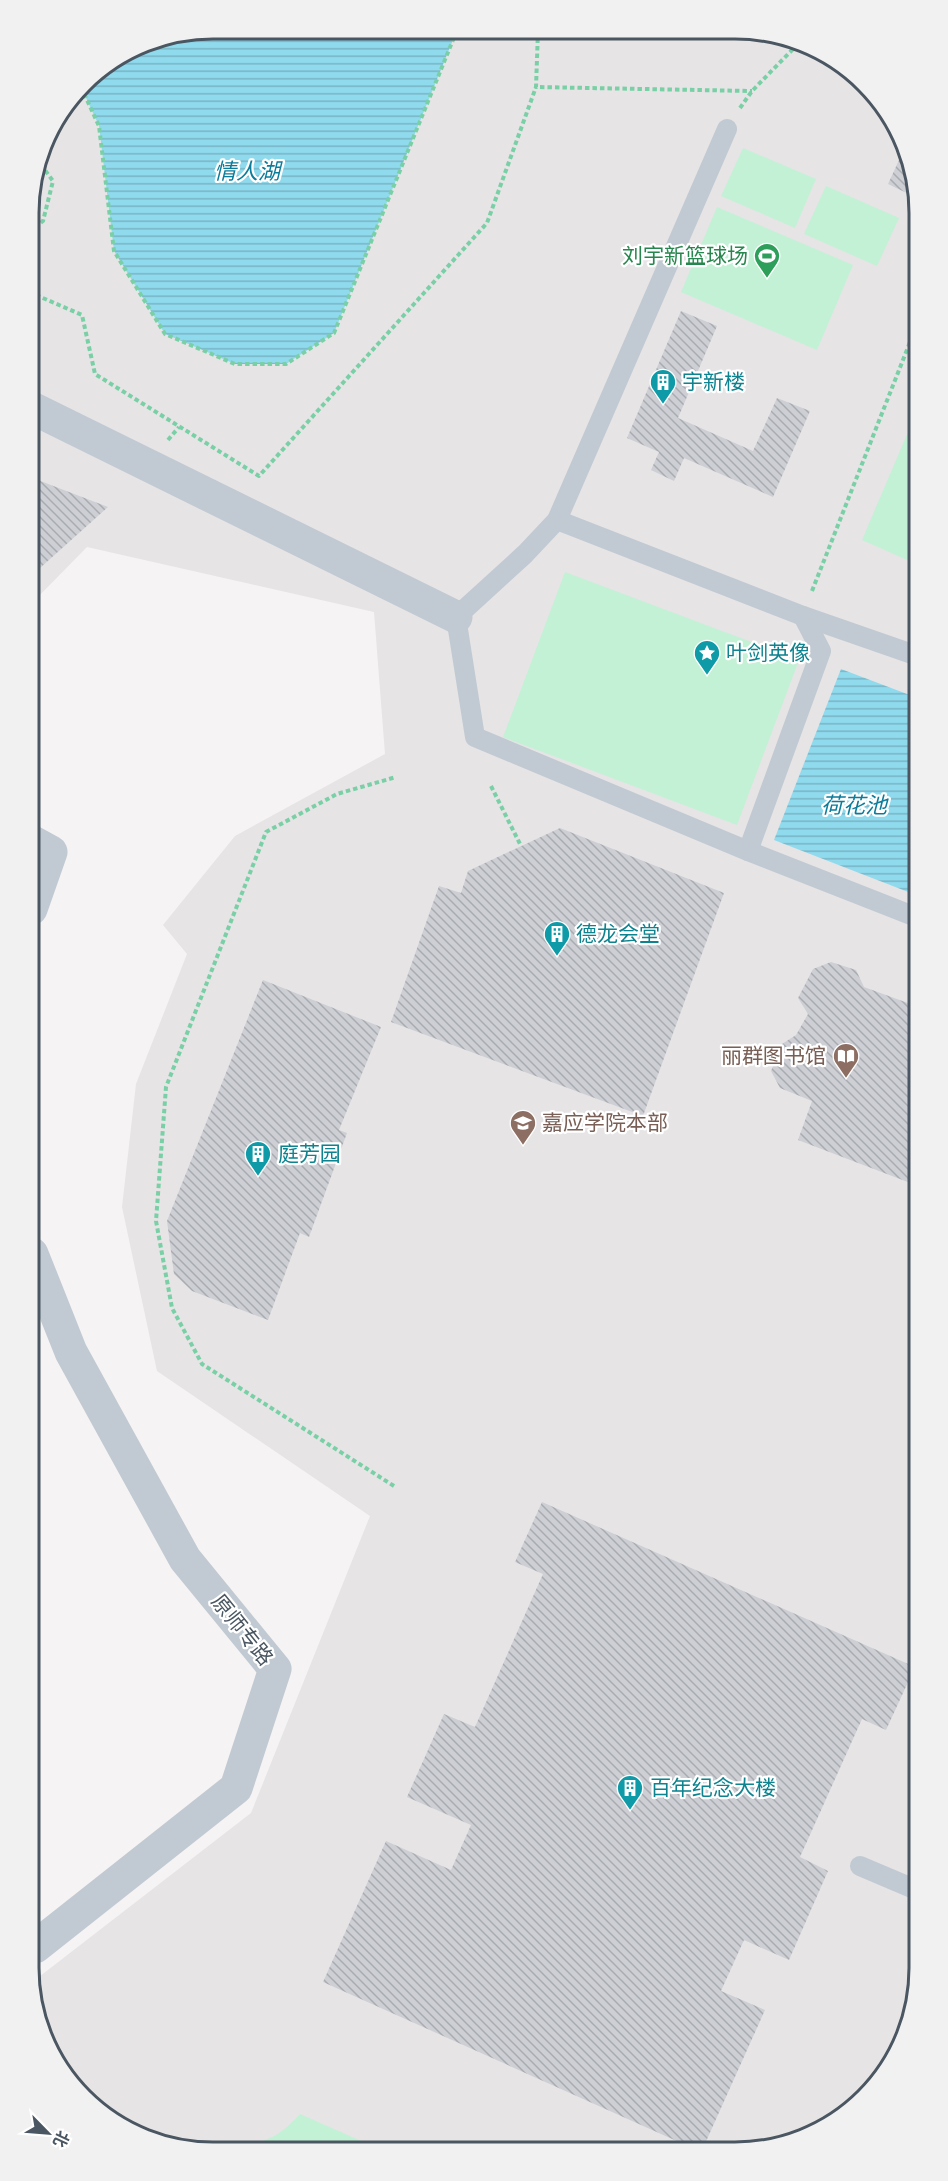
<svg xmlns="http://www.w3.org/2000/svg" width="948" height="2181" font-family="'Nunito Sans','Noto Sans SC',sans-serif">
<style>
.education{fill:#e6e4e5}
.green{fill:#c3f1d5}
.water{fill:url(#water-rules)}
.building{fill:url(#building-back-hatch)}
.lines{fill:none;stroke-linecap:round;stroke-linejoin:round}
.path{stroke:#7ad0a6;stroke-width:4;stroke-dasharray:4.5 3;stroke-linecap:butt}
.lane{stroke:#c1cad2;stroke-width:20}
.street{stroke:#c1cad2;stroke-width:33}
.labels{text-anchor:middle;stroke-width:4.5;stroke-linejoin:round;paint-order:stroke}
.leisure-label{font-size:21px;fill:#27864d;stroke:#fff;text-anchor:end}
.culture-label{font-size:21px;fill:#0d838f;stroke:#fff;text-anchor:start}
.education-label{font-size:21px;fill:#785e54;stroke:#fff;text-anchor:end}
.street-label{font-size:21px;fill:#4a5661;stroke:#fff}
.water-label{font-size:22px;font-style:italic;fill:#0c7c9b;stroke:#fff}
.rim{fill:none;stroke:#4a5661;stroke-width:3}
</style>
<defs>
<pattern id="water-rules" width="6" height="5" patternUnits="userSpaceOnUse" patternTransform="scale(1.5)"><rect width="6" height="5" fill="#90daee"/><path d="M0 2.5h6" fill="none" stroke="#78b4c4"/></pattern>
<pattern id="building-back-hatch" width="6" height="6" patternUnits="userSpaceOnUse" patternTransform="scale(1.5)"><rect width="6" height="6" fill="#cdcfd5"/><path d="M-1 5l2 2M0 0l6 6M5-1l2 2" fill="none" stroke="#a8abb0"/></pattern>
</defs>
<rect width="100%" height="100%" fill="#f5f3f3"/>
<polygon class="education" points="213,29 771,32 857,75 889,111 913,165 919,1980 906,2038 881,2081 837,2122 783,2146 177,2149 91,2106 53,2061 35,2016 35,1980 251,1813 370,1516 157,1371 122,1207 136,1084 187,954 163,925 235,836 385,754 374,612 87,547 30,605 29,201 48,131 91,75 143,42"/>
<g class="green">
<polygon points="743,148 816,179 795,228 721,196"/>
<polygon points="826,186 899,218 877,266 804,234"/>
<polygon points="717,207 853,265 817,350 681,292"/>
<polygon points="914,418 914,563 862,540"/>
<polygon points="565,572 799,660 737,825 503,737"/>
<path d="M300,2114L377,2148L204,2149C213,2144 222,2145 232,2144C265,2144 278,2138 300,2114Z"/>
</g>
<g class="water">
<polygon points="213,29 457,30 334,333 286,364 235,364 165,334 114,251 99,126 81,87 91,75 143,42"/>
<polygon points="841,669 915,697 916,895 774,840"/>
</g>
<g class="building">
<polygon points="905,147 913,165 913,196 888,184"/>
<polygon points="681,311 717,326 678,418 753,451 777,398 810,411 773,497 684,458 674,481 651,470 659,452 627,438"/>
<polygon points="30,477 108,507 30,577"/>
<polygon points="560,828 724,893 643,1116 391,1022 439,886 461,893 468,871"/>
<polygon points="831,962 856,970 864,987 916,1006 916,1177 913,1184 798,1140 812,1101 780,1088 771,1071 782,1044 796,1035 808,1014 798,998 813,969"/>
<polygon points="263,980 381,1027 339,1130 347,1133 309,1237 300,1233 268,1320 192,1291 174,1274 167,1221"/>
<polygon points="542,1502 915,1667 886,1730 862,1719 800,1857 828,1871 789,1960 744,1940 721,1991 765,2010 704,2146 690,2147 323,1982 386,1841 451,1870 471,1825 407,1797 444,1714 475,1727 543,1574 515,1562"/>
</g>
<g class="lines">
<g class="path">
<polyline points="538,31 536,87 752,91"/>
<polyline points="81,87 99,126 114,251 165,334 235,364 286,364 334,333 457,30"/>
<polyline points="740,108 752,91 794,48 794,43"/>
<polyline points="29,232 43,221 53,181 39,162"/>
<polyline points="29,292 82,315 95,374 259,476 487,223 536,87"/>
<polyline points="168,440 179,427"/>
<polyline points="812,591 914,332"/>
<polyline points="491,786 521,846"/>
<polyline points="394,1486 202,1364 172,1308 156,1221 166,1087 266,832 337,794 396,777"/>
</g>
<g class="lane">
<polyline points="557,520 727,129"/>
<polyline points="915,655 803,616 557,520 525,554 456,617 475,737 748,851 916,917"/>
<polyline points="748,851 821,651 803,616"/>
<polyline points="860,1866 919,1891"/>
</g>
<g class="street">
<polyline points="30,407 456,617"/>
<polyline points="31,841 51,852 31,909"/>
<polyline points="32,1254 71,1352 185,1559 275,1669 236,1788 35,1947"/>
</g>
</g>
<defs>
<g id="stadium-pin" transform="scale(1.35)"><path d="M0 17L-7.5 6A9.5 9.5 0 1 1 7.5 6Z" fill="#2e9e5b" stroke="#fff"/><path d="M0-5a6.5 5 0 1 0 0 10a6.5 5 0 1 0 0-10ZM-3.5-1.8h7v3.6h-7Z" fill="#fff"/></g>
<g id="building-pin" transform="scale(1.35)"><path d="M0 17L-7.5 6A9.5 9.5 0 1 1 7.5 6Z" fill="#0f9aa8" stroke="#fff"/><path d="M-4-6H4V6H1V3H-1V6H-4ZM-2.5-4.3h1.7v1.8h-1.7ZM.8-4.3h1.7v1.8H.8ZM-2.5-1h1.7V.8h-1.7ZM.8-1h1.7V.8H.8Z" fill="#fff"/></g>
<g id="sight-pin" transform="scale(1.35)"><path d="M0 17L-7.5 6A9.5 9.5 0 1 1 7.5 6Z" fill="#0f9aa8" stroke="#fff"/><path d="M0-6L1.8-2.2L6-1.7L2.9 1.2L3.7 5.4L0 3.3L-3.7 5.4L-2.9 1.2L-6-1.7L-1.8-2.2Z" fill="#fff"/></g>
<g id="library-pin" transform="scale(1.35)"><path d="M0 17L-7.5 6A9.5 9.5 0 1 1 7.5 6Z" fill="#8d6e63" stroke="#fff"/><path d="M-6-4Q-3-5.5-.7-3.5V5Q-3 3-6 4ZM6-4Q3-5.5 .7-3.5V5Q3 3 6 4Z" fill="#fff"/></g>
<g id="university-pin" transform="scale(1.35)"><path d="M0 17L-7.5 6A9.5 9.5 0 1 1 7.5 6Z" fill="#8d6e63" stroke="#fff"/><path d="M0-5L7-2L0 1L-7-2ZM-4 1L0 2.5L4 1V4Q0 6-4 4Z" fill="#fff"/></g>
</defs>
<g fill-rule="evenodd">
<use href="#stadium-pin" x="767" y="256"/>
<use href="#building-pin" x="663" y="382"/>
<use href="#sight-pin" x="707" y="653"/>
<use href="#building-pin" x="557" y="934"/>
<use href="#library-pin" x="846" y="1056"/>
<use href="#university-pin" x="523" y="1123"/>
<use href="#building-pin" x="258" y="1154"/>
<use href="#building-pin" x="630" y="1788"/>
</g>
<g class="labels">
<g class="leisure-label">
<text x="748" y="263">刘宇新篮球场</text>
</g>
<g class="culture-label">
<text x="682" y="389">宇新楼</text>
<text x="726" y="660">叶剑英像</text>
<text x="576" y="941">德龙会堂</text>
<text x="278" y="1161">庭芳园</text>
<text x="650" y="1795">百年纪念大楼</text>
</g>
<g class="education-label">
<text x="826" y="1063">丽群图书馆</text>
<text x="542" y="1130" text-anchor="start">嘉应学院本部</text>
</g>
<g class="street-label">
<text transform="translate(242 1630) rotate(51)" y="7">原师专路</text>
</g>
<g class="water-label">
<text x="247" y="179">情人湖</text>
<text x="854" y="813">荷花池</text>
</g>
</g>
<path d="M0 0H948V2181H0ZM213 39H735A174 174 0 0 1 909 213V1968A174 174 0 0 1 735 2142H213A174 174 0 0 1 39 1968V213A174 174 0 0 1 213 39Z" fill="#f1f1f2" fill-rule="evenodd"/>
<path class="rim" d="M213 39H735A174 174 0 0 1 909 213V1968A174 174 0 0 1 735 2142H213A174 174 0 0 1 39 1968V213A174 174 0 0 1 213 39Z"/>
<g transform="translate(48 2133) rotate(115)" stroke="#ffffff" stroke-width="4.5" paint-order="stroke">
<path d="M0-4.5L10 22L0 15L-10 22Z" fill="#4a5661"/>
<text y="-9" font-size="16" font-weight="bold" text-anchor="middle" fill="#4a5661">北</text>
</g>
</svg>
